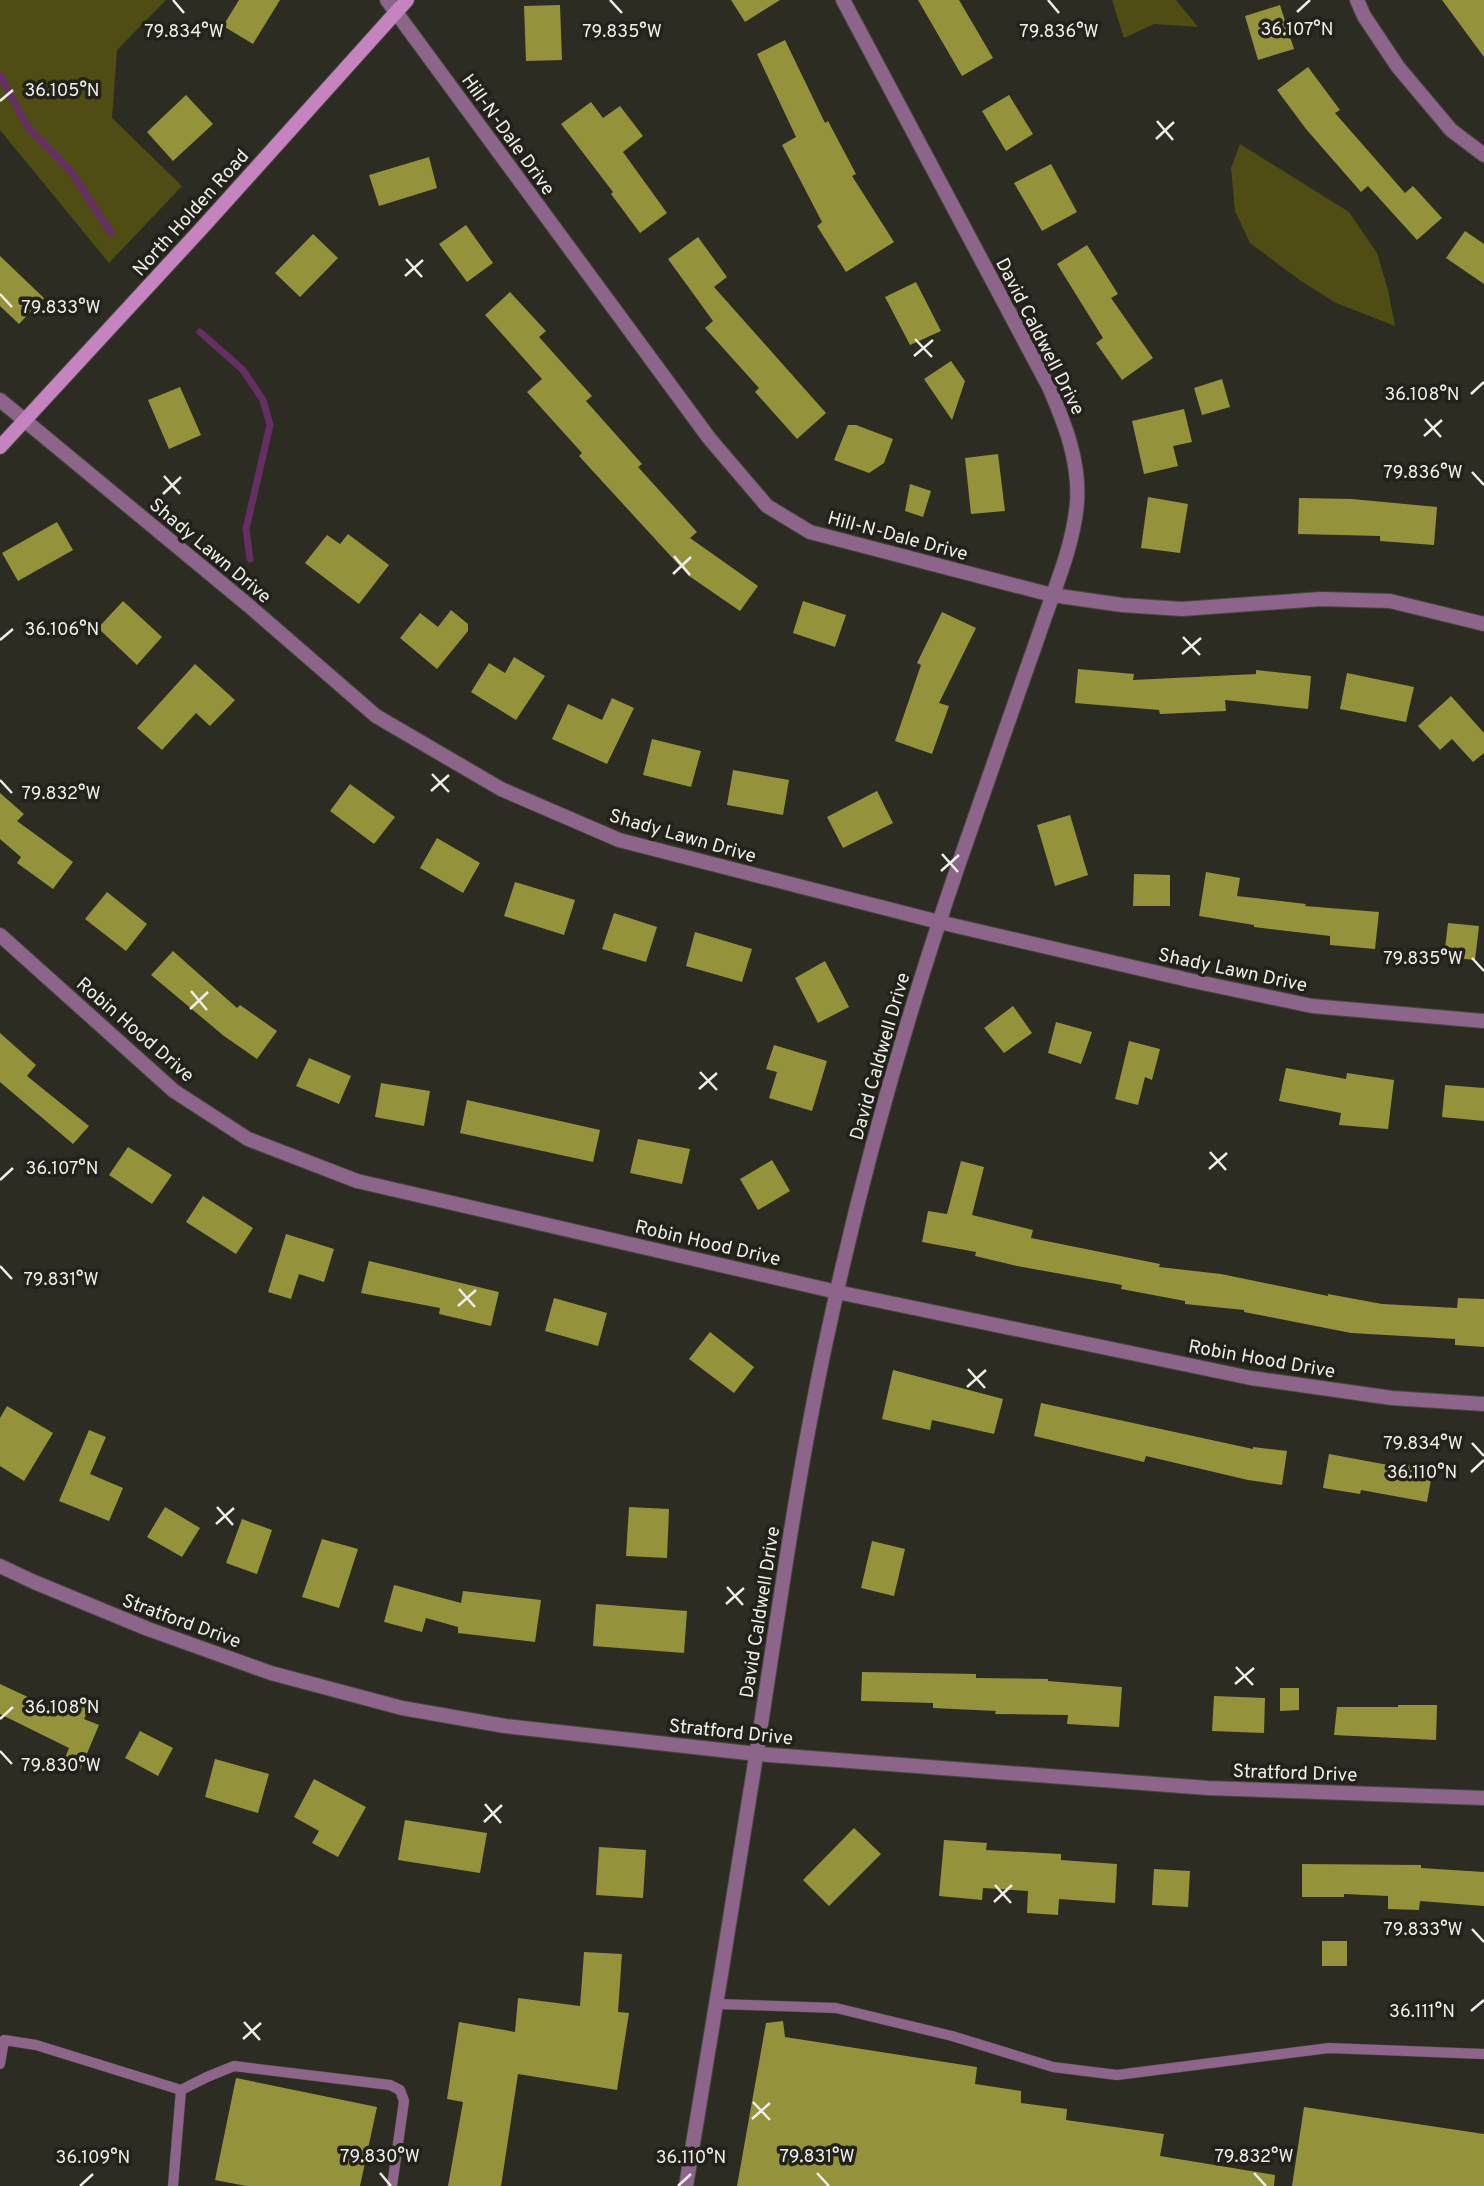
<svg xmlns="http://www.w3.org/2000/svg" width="1484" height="2186" font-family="Overpass,sans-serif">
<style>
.green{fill:#4f4d14}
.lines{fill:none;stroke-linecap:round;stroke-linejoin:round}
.stream{stroke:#662f64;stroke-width:7}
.building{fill:#95923c}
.service-casing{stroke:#47473f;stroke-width:11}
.minor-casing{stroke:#47473f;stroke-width:16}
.secondary-casing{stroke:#47473f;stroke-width:16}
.service{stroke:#8d648a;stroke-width:10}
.minor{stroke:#8d648a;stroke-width:14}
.secondary{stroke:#c583c0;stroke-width:14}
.ticks{fill:none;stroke:#edeee8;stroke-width:2.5}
.labels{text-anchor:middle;stroke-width:7;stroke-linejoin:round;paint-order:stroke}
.street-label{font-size:19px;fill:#edeee8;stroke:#22221a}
.ticks-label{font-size:18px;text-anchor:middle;fill:#edeee8;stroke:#22221a;stroke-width:7;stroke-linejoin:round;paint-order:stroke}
</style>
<rect width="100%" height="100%" fill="#2c2c23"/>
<g class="green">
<polygon points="0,0 166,0 117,50 112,118 182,186 109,263 0,130"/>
<polygon points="1112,0 1176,0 1198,27 1154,24 1124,38"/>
<polygon points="1240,144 1349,212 1377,253 1388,290 1395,326 1336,303 1301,281 1250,243 1235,211 1231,168"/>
</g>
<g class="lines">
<g class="stream">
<polyline points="0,75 27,126 72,173 111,233"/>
<polyline points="200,332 243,370 263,400 270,425 246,529 250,559"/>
</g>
</g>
<g class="building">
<polygon points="239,0 280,0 253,44 223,26"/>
<polygon points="731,0 780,0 745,22"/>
<polygon points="918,0 959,0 993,58 962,76"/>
<polygon points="1442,0 1484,0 1484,57"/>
<polygon points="560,5 562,60 526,61 524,6"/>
<polygon points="1280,5 1294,49 1258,60 1245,16"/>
<polygon points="785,40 825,123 828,121 856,174 852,176 894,242 846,272 817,226 822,222 782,145 796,137 757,54"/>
<polygon points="1308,67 1340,110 1335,113 1405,193 1413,186 1442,218 1417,240 1368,186 1361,192 1306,129 1277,90"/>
<polygon points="186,95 213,124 173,161 147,132"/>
<polygon points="1009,95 1033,134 1006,151 982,111"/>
<polygon points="591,102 603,118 620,106 643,136 623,152 667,213 640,233 611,194 613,192 561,124"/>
<polygon points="429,157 437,188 379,206 369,175"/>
<polygon points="1051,164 1077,212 1042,231 1014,183"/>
<polygon points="466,225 493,263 467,282 439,244"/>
<polygon points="1465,231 1484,244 1484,284 1446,258"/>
<polygon points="313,234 338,258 300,297 275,273"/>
<polygon points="698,237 727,277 714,287 826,413 797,439 755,392 759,388 705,328 713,321 668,259"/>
<polygon points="1087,245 1118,294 1111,298 1153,358 1122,380 1096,343 1103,338 1057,264"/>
<polygon points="0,256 44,298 19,324 0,306"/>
<polygon points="916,282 941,331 910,345 885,297"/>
<polygon points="510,292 546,331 539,337 592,396 586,401 642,464 638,467 697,532 690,538 758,586 740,611 689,576 579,456 582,453 527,392 542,379 485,315"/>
<polygon points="951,361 965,381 952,420 924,379"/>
<polygon points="1222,379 1230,407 1202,415 1194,388"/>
<polygon points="180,387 201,435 169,449 148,400"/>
<polygon points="1184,409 1192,442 1173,446 1178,466 1144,474 1132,421"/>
<polygon points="848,425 856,425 893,439 884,463 869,473 834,460"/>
<polygon points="998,454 1005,511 971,514 965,458"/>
<polygon points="910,484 931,491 923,517 905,511"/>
<polygon points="1148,497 1188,504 1180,553 1141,548"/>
<polygon points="1299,498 1352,499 1437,507 1434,545 1380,541 1380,536 1298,534"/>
<polygon points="57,522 73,550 18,581 2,553"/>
<polygon points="348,534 389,565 359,604 305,563 327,535 340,544"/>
<polygon points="123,601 162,637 137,665 98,628"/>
<polygon points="803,601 846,615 835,647 793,633"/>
<polygon points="451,610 468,624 468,631 437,669 400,638 420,613 438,627"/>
<polygon points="942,612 976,628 939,703 949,706 932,754 895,741 921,665 917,663"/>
<polygon points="514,657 545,676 516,720 471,692 489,663 505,673"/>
<polygon points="195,664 235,700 210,726 196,713 162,750 137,728"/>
<polygon points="1078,669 1134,674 1133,680 1256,674 1256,670 1311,676 1308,709 1225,700 1226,711 1160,714 1159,710 1075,703"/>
<polygon points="1347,673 1414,687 1406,722 1340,709"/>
<polygon points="1451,696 1484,733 1484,753 1473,762 1452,739 1440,750 1418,726"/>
<polygon points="612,698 634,708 607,764 552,739 568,704 602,720"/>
<polygon points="652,739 701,751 691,787 643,775"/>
<polygon points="733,770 789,780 783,815 727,805"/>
<polygon points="350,784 395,817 374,844 330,811"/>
<polygon points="877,791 893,823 843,848 827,817"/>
<polygon points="0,793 24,814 17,821 73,862 53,889 17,863 21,857 0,839"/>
<polygon points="1070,815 1088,875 1055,886 1037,825"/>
<polygon points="437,838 480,863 463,893 420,868"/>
<polygon points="1206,872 1240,878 1237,896 1306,904 1305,906 1379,912 1375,949 1330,945 1330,936 1254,927 1254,925 1199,916"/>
<polygon points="1134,874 1170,875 1170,906 1133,906"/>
<polygon points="515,882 575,900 564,935 504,916"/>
<polygon points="107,892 147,924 126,951 85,919"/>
<polygon points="614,913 657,927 646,962 602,949"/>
<polygon points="1448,923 1479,926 1475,960 1444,957"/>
<polygon points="695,932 752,949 742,982 686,966"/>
<polygon points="173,951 237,1008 240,1005 277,1031 257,1059 224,1036 151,975"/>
<polygon points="825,961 849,1007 818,1023 795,978"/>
<polygon points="1013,1006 1032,1033 1004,1053 984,1028"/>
<polygon points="1056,1022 1092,1032 1081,1064 1048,1053"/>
<polygon points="0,1033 36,1065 27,1076 89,1126 73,1144 0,1082"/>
<polygon points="1129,1041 1160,1049 1152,1080 1145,1077 1138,1105 1115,1099"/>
<polygon points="774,1045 827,1061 812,1111 769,1098 777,1072 766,1069"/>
<polygon points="309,1058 351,1076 339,1104 296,1086"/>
<polygon points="1286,1068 1346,1079 1347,1073 1394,1080 1388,1129 1339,1125 1341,1113 1279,1101"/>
<polygon points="381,1083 430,1091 424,1126 375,1117"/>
<polygon points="1445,1085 1484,1088 1484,1121 1442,1117"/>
<polygon points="467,1100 600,1130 593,1162 460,1133"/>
<polygon points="638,1139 690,1149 682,1184 630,1173"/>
<polygon points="128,1147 172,1175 152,1204 109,1175"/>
<polygon points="772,1160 790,1191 758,1210 740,1179"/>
<polygon points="961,1161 984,1167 972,1215 1033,1230 1031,1238 1160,1264 1159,1267 1221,1274 1328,1296 1328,1294 1382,1304 1457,1308 1458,1298 1484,1299 1484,1347 1455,1345 1455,1339 1351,1333 1244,1312 1244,1310 1185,1304 1185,1301 1121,1289 1122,1285 1017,1266 975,1256 976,1252 922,1242 928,1211 947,1214"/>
<polygon points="203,1196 253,1228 236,1254 186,1222"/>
<polygon points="286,1234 334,1249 324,1282 299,1274 291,1299 268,1292"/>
<polygon points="369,1261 499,1292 491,1326 439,1314 440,1308 361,1293"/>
<polygon points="554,1298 607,1313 598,1346 545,1331"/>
<polygon points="710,1332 754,1367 734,1393 689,1359"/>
<polygon points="893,1370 1003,1399 994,1434 932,1420 930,1430 882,1419"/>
<polygon points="1041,1403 1253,1449 1253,1447 1287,1451 1282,1485 1248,1480 1146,1456 1144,1462 1034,1436"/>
<polygon points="7,1406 53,1433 24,1481 0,1466 0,1418"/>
<polygon points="89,1430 106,1437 90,1474 123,1488 109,1521 59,1501"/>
<polygon points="1329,1454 1399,1467 1400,1463 1433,1469 1427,1502 1361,1490 1360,1494 1323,1488"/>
<polygon points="165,1507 200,1528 182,1557 147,1537"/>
<polygon points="629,1507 669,1509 667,1558 626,1556"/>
<polygon points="242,1519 272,1530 257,1574 226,1563"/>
<polygon points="322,1539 358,1549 339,1608 302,1597"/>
<polygon points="872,1541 905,1549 894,1596 861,1588"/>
<polygon points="394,1585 461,1603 463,1591 541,1600 535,1642 458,1633 458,1627 426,1618 422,1632 384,1622"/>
<polygon points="596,1604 687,1611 684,1653 593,1646"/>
<polygon points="862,1672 976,1674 976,1678 1048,1679 1048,1681 1122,1687 1119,1727 1067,1724 1068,1715 995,1714 996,1711 933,1708 933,1703 861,1701"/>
<polygon points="0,1684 58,1711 64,1699 89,1709 84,1719 99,1725 80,1770 63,1763 69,1748 0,1714"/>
<polygon points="1280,1688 1299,1688 1299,1710 1280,1711"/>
<polygon points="1214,1696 1265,1698 1264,1733 1212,1731"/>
<polygon points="1398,1705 1437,1705 1436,1740 1334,1735 1337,1707 1398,1707"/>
<polygon points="140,1731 173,1748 158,1776 125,1758"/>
<polygon points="215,1759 269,1774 258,1813 205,1797"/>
<polygon points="314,1779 366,1807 338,1857 312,1843 319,1831 294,1817"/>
<polygon points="405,1820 487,1833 480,1873 398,1860"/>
<polygon points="854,1828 881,1854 829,1906 803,1880"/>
<polygon points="944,1840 987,1843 986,1850 1061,1854 1061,1860 1117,1864 1115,1903 1059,1899 1058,1915 1027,1913 1028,1891 983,1888 982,1900 939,1896"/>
<polygon points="599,1847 646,1850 643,1898 596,1895"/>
<polygon points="1302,1864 1421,1865 1421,1868 1484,1872 1484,1906 1420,1901 1419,1910 1388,1909 1388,1896 1344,1894 1344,1897 1302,1897"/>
<polygon points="1154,1869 1190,1871 1188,1907 1152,1905"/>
<rect x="1322" y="1941" width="25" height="25"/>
<polygon points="584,1952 622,1954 618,2012 629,2013 617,2090 518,2074 501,2186 448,2186 463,2102 447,2099 459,2022 515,2032 518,1998 580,2006"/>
<polygon points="783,2021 785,2037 977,2067 975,2084 1021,2091 1021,2103 1067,2109 1066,2120 1164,2134 1160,2156 1275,2175 1274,2186 737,2186 766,2023"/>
<polygon points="236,2078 377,2107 360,2186 246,2186 215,2180"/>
<polygon points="1304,2107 1484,2134 1484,2186 1292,2186"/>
</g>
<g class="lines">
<g class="service-casing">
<g id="service">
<polyline points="717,2004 836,2008 952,2036 1053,2067 1117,2075 1329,2048 1484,2054"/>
<polyline points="0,2064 4,2040 36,2045 181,2090 173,2186"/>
<polyline points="181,2090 207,2077 234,2066 390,2085 400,2090 404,2101 392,2186"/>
</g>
</g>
<g class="minor-casing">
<g id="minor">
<polyline points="387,0 709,438 767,506 810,532 1052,595 1122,605 1182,609 1321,599 1390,601 1484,624"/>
<polyline points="1357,0 1364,16 1398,67 1451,130 1484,155"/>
<polyline points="0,400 248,605 376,716 501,789 619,840 939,922 1193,981 1312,1006 1484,1021"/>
<polyline points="0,935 174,1091 248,1139 357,1181 837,1292 1251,1378 1392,1398 1484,1404"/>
<polyline points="0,1566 34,1582 148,1629 271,1673 402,1708 505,1726 757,1754 1208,1788 1484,1798"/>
<path d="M686,2186C707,2057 729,1929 749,1800C775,1641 795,1480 830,1323C863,1168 907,1015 958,866C985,789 1011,713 1038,637C1052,594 1073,549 1077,503C1080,462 1065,424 1049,387L843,0"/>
</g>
</g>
<g class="secondary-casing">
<polyline id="secondary" points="0,447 202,228 407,0"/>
</g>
<use href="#service" class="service"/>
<use href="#minor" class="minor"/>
<use href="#secondary" class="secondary"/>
</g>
<path class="ticks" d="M173,0L184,13M610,0L622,13M1048,0L1059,13M1297,12L1310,0M0,101L13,90M1157,121L1173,140M1156,139L1174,122M406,259L422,277M405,276L423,260M0,294L12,307M915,339L932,357M914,356L933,340M1471,394L1484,382M1425,419L1441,437M1424,436L1442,420M1472,472L1484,485M164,476L180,494M163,494L181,477M674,556L690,575M673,574L691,557M1183,637L1200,655M0,640L13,629M1182,654L1201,638M432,774L449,792M0,780L12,793M431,791L449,775M942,854L958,872M941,871L959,855M1472,958L1484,971M191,991L207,1010M190,1009L208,992M700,1072L717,1090M699,1089L717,1073M1210,1152L1226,1170M1209,1169L1227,1153M0,1180L13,1168M0,1266L12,1279M459,1289L475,1307M458,1306L476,1290M968,1369L985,1388M967,1387L986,1370M1472,1443L1484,1456M1471,1472L1484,1460M217,1507L233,1525M216,1524L234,1508M727,1587L743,1605M726,1604L744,1588M1236,1667L1253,1685M1235,1684L1254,1668M0,1719L13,1707M0,1751L12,1764M485,1804L501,1823M484,1822L502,1805M995,1885L1011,1903M994,1902L1012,1885M1472,1929L1484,1942M1471,2011L1484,2000M244,2022L260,2040M243,2039L261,2023M753,2102L770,2120M752,2119L770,2103M380,2173L391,2186M817,2173L829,2186M1254,2173L1266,2186M80,2186L93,2174M678,2186L691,2174"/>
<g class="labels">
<g class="street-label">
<text transform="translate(509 134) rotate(54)" y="7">Hill-N-Dale Drive</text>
<text transform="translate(190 212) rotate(-48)" y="7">North Holden Road</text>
<text transform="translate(1041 336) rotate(63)" y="7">David Caldwell Drive</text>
<text transform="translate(898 535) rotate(15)" y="7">Hill-N-Dale Drive</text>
<text transform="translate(211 550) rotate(40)" y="7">Shady Lawn Drive</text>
<text transform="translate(683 835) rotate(16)" y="7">Shady Lawn Drive</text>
<text transform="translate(1233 969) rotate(12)" y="7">Shady Lawn Drive</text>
<text transform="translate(136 1029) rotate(41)" y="7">Robin Hood Drive</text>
<text transform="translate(879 1056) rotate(-74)" y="7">David Caldwell Drive</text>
<text transform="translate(708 1242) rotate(13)" y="7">Robin Hood Drive</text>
<text transform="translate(1262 1358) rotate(10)" y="7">Robin Hood Drive</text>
<text transform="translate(759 1612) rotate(-81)" y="7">David Caldwell Drive</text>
<text transform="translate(182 1620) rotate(20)" y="7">Stratford Drive</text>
<text transform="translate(731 1731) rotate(6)" y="7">Stratford Drive</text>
<text transform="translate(1295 1772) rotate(2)" y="7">Stratford Drive</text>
</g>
</g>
<g class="ticks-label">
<text x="1297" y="35">36.107°N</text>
<text x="184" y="37">79.834°W</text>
<text x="622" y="37">79.835°W</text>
<text x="1059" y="37">79.836°W</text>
<text x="62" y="96">36.105°N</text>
<text x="61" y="313">79.833°W</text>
<text x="1422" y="400">36.108°N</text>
<text x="1423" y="478">79.836°W</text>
<text x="62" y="635">36.106°N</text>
<text x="61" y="799">79.832°W</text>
<text x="1423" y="964">79.835°W</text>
<text x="62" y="1174">36.107°N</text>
<text x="61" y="1285">79.831°W</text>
<text x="1423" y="1449">79.834°W</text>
<text x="1422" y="1478">36.110°N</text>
<text x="62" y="1713">36.108°N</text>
<text x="61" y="1771">79.830°W</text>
<text x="1423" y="1935">79.833°W</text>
<text x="1422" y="2017">36.111°N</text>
<text x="380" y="2162">79.830°W</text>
<text x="817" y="2162">79.831°W</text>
<text x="1254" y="2162">79.832°W</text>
<text x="93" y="2163">36.109°N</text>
<text x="691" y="2163">36.110°N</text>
</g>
</svg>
